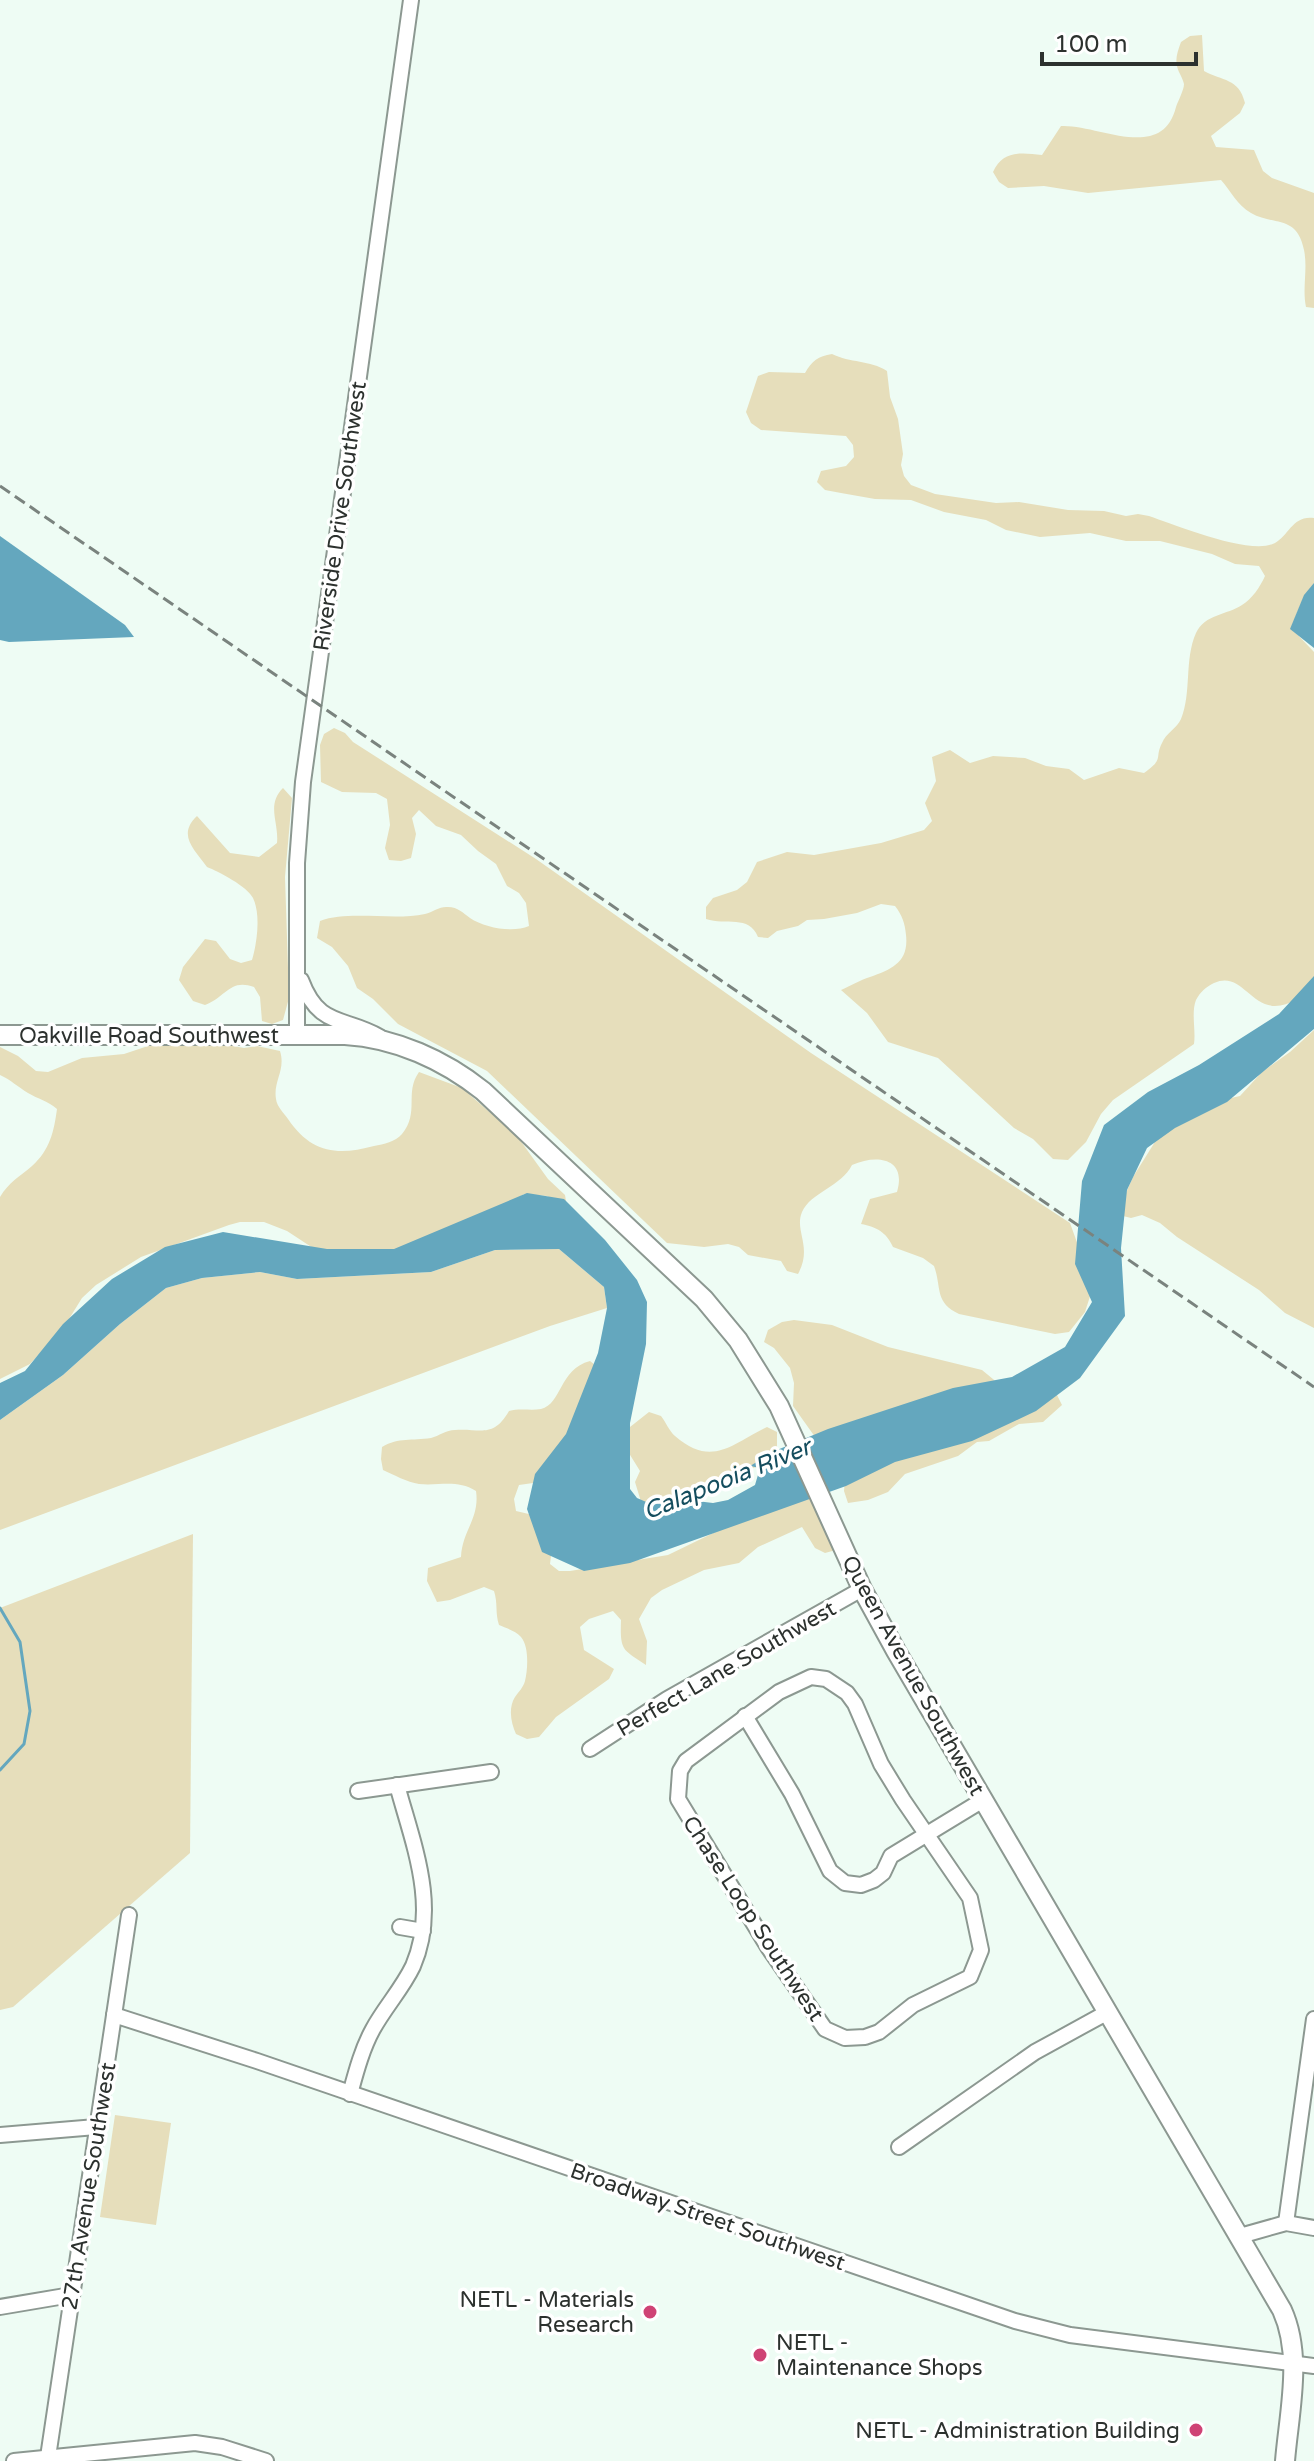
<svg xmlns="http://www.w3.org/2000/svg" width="1314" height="2461" font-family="'Varela Round',sans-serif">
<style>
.green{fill:#e6debb}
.water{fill:#64a7be}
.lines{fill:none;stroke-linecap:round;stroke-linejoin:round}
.stream{stroke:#64a7be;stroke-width:3}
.minor-casing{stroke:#8c9891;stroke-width:18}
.major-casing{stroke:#8c9891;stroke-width:22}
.minor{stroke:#fff;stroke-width:14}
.major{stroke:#fff;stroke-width:18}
.rail{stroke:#7a837e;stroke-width:3;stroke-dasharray:12 6;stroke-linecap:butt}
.poi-dot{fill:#cf4375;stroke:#fff;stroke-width:3}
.labels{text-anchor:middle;stroke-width:7;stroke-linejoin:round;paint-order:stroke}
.street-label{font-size:22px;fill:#2c312e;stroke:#fff}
.poi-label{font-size:22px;fill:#2c312e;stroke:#fff;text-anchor:end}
.water-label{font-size:24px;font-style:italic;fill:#144d5e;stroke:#fff}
</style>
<rect width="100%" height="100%" fill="#eefcf4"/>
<g class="green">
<path d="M1202,35L1204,71C1222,81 1239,78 1245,103L1240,113L1211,136L1216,147L1254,150L1263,171L1272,178L1314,193V308L1306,307C1302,288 1308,269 1304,250C1297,214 1273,226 1251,213C1237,205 1231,191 1221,180L1088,193L1044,186L1008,188L999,182L993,172C1003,150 1021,153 1042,155L1061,126C1098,124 1162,163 1176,107C1178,101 1184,90 1184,84C1183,80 1181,76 1179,72C1174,61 1177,53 1181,42L1190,36Z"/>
<path d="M832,354C850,363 870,360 887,371L890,397L898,419L903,454L901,465L904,476L911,485L935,494L996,503L1019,502L1068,510L1104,511L1126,516L1138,514L1149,516C1175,525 1251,556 1275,543C1289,535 1293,515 1314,518V589C1302,601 1293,614 1294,631L1314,652V988C1302,995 1290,1006 1275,1006C1249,1005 1240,971 1214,983C1206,987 1200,992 1196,1000C1191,1013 1196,1030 1194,1044L1113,1100L1101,1114L1086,1142L1068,1160L1053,1159L1033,1139L1014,1128L938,1058L888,1042L867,1013L841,990C850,986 860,980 870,977C892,969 909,962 906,935C905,923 902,915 895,906L881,904L857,913L824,919L807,920L798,926L777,931L768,938L758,937C749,914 726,926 706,919V907L713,898L737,890L747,882L757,862L787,852L814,855L881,843L924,830L932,821L925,803L936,781L932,757L950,750L970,763L993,756L1025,758L1046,766L1069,769L1084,780L1119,768L1144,773C1165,758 1154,759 1162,743C1166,733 1177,728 1181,719C1192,692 1184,660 1196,633C1205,614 1227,615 1242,605C1252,599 1260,587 1265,576L1259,566L1235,564L1212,554L1160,541H1126L1090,533L1040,537L1006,530L986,520L944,512L911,500L875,499L841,493L825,490L817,482L821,471L846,466L854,457L853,445L846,436L761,430L751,423L746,412L758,376L769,372L805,373C812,361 818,356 832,354Z"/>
<path d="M334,728L345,733L353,742L536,859L811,1053L1070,1223L1093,1287L1085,1312L1069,1332L1055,1334L959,1314C934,1302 942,1288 934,1266L923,1258L893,1247C886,1232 877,1227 861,1224L870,1199L897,1192C907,1158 877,1154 852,1165C841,1187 811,1192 802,1212C794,1231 813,1247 798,1274L787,1271L781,1261L748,1255L739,1247L728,1244L704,1247L667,1243L487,1071L398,1024L373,999L357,988L348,966L332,947L317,938L320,921C349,910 393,921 425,914C433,912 440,906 448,907C458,907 463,913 470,918C485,928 513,933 529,926L526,903L519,893L507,886L496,864L478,851L461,835L436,826L419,810L412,818L416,834L411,858L401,861L389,860L385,848L390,825L387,799L376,793L342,792L321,782L320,745L324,734Z"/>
<path d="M283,788L292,798L285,877L289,998L283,1020L272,1024L262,1021L260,997L254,987C230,978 226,997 205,1005L193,1001L179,980L183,967L205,939L216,941L230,959L241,963L252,960C257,943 261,915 253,898C248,887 218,871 207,867C194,849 177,835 197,816L230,853L259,857L277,843C279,822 266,805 283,788Z"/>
<polygon points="1314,1030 1314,1328 1285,1313 1259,1290 1177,1237 1160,1223 1142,1215 1131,1218 1119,1215 1121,1204 1133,1177 1158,1137 1218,1101 1240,1096 1262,1072 1290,1052"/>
<path d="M199,1040L244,1048L257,1046L280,1051C286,1070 273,1081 276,1099C277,1107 284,1113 288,1119C311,1153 337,1156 374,1146C384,1144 395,1142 402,1134C420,1112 404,1093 419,1072L462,1088L517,1136L548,1179L565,1195L567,1207L547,1196L524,1194L496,1213L390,1251L316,1250L287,1231L264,1222H240L229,1225L141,1257L96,1285L82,1298L64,1327L30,1364L0,1379V1197C9,1182 19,1177 32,1166C50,1150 54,1131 57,1109C48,1101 38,1099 28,1093C18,1087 11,1080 0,1075V1047L18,1056L36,1071L48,1072L82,1058L124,1054L157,1043L180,1046Z"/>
<polygon points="559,1249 604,1287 607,1308 550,1326 0,1530 0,1420 63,1375 120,1324 166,1288 202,1278 260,1272 297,1279 431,1272 495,1250"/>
<polygon points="794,1320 832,1325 888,1347 982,1370 999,1384 1057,1395 1062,1405 1043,1422 1019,1424 989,1441 977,1442 958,1456 905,1474 888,1492 868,1500 848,1503 844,1491 845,1479 793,1406 794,1383 790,1368 774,1348 764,1342 768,1330 782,1322"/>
<path d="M590,1361L599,1368L546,1484L533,1483L519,1485L514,1499L516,1511L533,1515L553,1540L550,1564L559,1571H570L668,1555L806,1488L836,1550L825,1553L815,1548L802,1527L758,1547L739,1563L704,1570L662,1590L651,1598L639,1619L647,1641L646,1665C622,1649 620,1651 621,1620L613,1611L589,1619L580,1627L584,1650L614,1669L609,1679L556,1717L539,1737L527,1739L516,1734C511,1723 508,1708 515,1697C519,1691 523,1688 525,1681C528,1669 529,1646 521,1637C516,1631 506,1628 499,1625C495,1613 498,1603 494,1591L484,1587L450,1600L437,1602L427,1581L428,1568L461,1557C462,1531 480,1518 476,1491C457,1479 440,1486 419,1484C407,1482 394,1475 383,1470L381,1459L382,1447C399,1437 412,1441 431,1438C439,1436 446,1430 455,1430C480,1428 493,1439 509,1411C520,1408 531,1411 541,1409C562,1404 559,1369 590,1361Z"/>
<path d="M649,1412L661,1416C666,1422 669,1431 675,1436C712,1468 732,1444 767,1427L777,1432V1446L764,1465L720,1477L684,1500L663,1508L642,1505L635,1482L640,1471L627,1450L630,1427Z"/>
<polygon points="193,1534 190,1853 13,2007 0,2010 0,1608"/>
<polygon points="115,2115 171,2123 156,2225 100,2217"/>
</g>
<g class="water">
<polygon points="0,536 125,625 134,637 9,642 0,640"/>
<polygon points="1314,583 1314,648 1290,629 1304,595"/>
<polygon points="1314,976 1314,1029 1227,1102 1175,1128 1147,1148 1127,1190 1121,1248 1125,1316 1080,1378 1036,1411 972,1441 895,1462 846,1486 630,1563 584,1571 542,1552 527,1509 535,1474 566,1434 598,1353 607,1308 604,1287 559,1249 495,1250 431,1272 297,1279 260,1272 202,1278 166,1288 120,1324 63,1375 0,1420 0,1383 25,1371 63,1324 112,1279 165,1247 223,1232 327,1249 394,1249 527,1193 564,1199 605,1240 637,1280 647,1302 646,1344 630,1423 630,1489 637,1498 651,1504 688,1500 713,1503 728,1500 755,1485 760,1468 750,1466 777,1450 828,1429 953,1388 1012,1377 1065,1347 1092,1302 1075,1264 1082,1181 1104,1125 1148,1092 1199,1065 1279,1014"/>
</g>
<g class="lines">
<polyline class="stream" points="0,1608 20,1642 30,1711 24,1744 0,1770"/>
<g class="minor-casing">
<g id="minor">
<path d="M301,980C319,1028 343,1016 380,1037"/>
<polyline points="297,1034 297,863 303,782 411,0"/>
<polygon points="811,1677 826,1679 847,1693 855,1704 881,1764 903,1800 970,1898 981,1950 970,1977 913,2005 879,2032 865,2037 845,2038 825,2029 768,1947 678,1799 680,1771 686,1761 779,1692"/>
<polyline points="745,1716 792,1794 830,1871 845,1883 861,1885 874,1880 883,1873 891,1856 983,1800"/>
<polyline points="590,1749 667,1699 862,1589"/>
<polyline points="358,1791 491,1772"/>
<polyline points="400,1927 423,1931"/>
<polyline points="114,2015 257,2061 1015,2321 1070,2335 1314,2366"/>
<path d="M350,2094C356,2072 362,2049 373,2029C385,2007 402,1989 413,1966C439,1906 413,1844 397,1785"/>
<polyline points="0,2135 96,2127"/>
<polyline points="899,2147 1035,2052 1108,2012"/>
<polyline points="1286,2223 1314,2019"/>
<polyline points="1240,2236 1286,2223 1314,2228"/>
<polyline points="0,2307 71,2295"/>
<polyline points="48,2457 129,1915"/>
<polyline points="14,2461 195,2443 222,2447 266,2461"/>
</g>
</g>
<g class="major-casing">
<path id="major" d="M0,1035H345C396,1038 444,1060 483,1091L704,1299L738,1340L779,1406L862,1589L896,1651L1282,2310C1303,2356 1289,2412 1285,2461"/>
</g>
<use href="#minor" class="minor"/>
<use href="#major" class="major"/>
<polyline class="rail" points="0,486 1314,1387"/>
</g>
<g class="poi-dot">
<circle cx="650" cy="2312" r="8"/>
<circle cx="760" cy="2355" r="8"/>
<circle cx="1196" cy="2430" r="8"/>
</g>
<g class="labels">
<g class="street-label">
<text transform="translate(339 516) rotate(-82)" y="8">Riverside Drive Southwest</text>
<text x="149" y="1043">Oakville Road Southwest</text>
<text transform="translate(726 1668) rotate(-30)" y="8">Perfect Lane Southwest</text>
<text transform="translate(914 1675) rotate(61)" y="8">Queen Avenue Southwest</text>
<text transform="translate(754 1918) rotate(57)" y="8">Chase Loop Southwest</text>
<text transform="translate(88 2186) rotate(-81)" y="8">27th Avenue Southwest</text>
<text transform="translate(708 2216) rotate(19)" y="8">Broadway Street Southwest</text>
</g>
<g class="poi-label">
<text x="634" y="2307">NETL - Materials<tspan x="634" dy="25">Research</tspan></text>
<text x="776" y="2350" text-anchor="start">NETL -<tspan x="776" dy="25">Maintenance Shops</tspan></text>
<text x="1180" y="2438">NETL - Administration Building</text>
</g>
<g class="water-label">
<text transform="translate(727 1479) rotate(-22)" y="8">Calapooia River</text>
</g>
</g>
<path d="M1042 52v12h154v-12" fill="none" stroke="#2c312e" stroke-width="4"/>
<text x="1054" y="52" font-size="24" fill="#2c312e" stroke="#ffffff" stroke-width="6" paint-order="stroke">100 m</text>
</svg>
